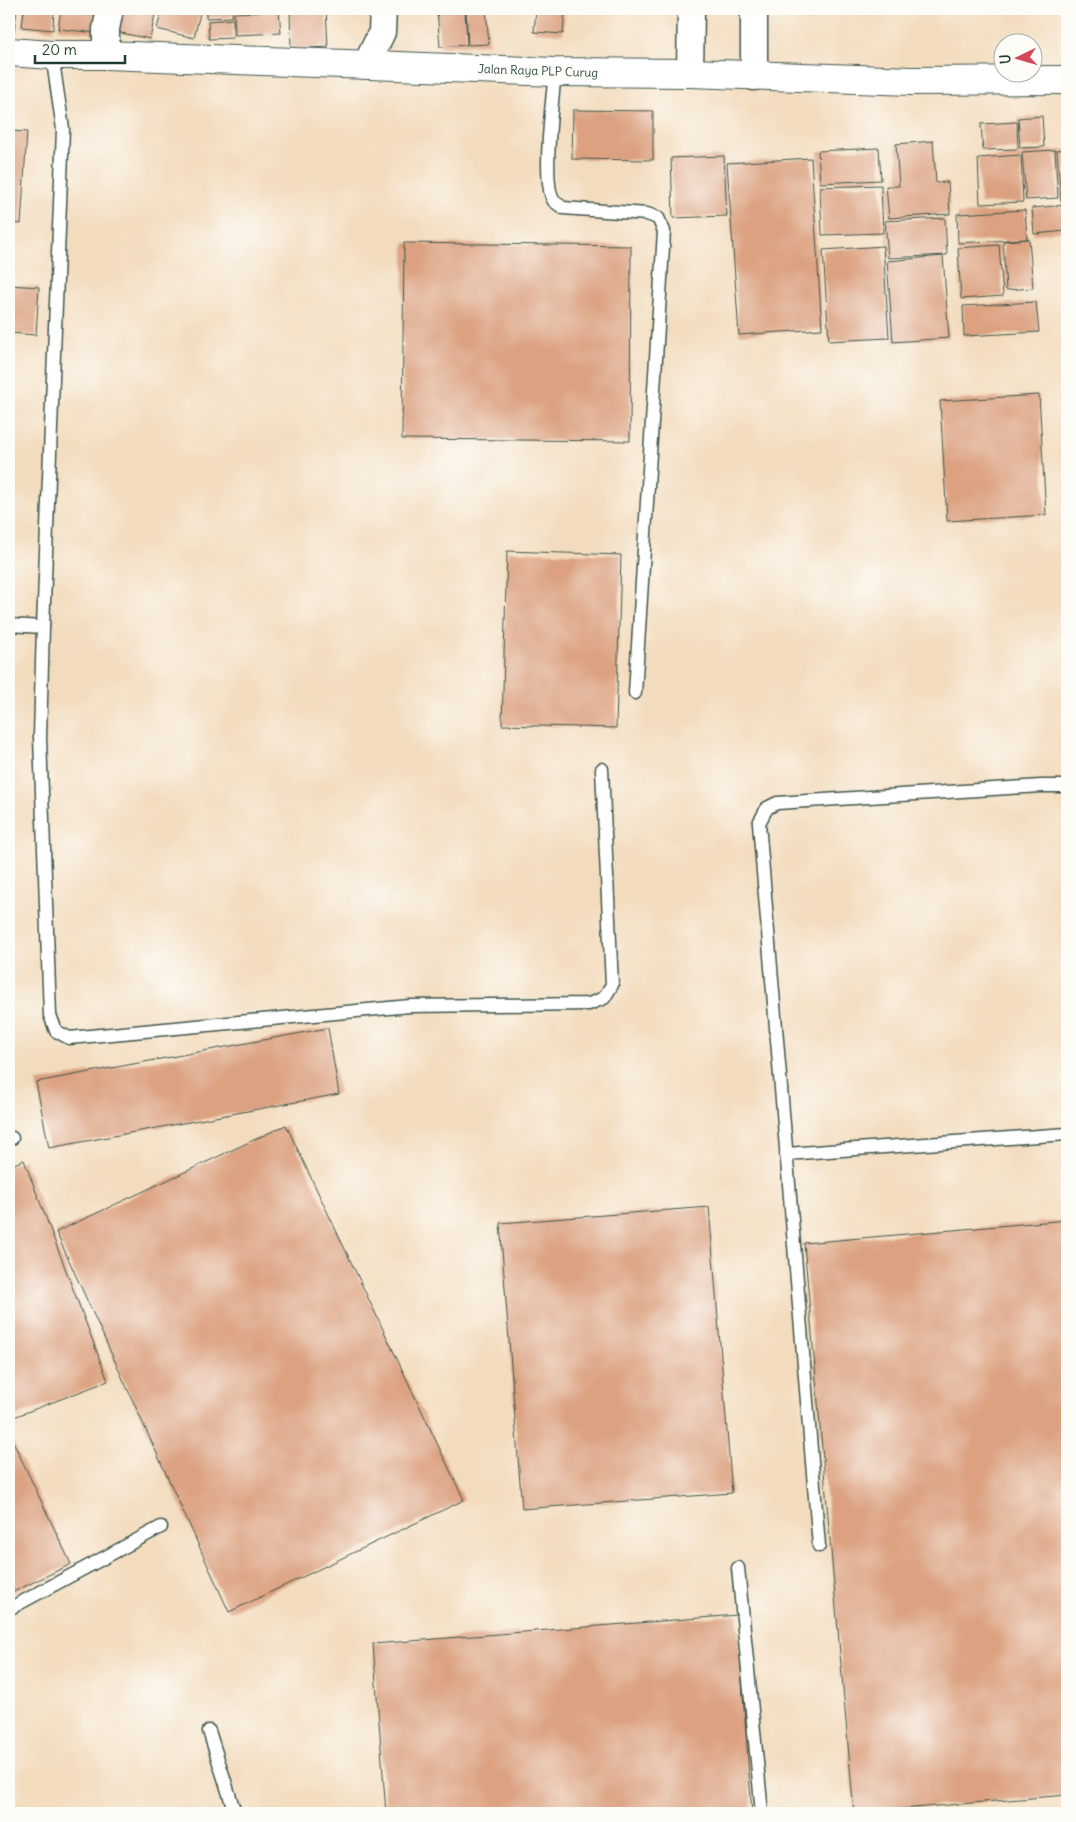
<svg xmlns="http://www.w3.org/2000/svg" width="1076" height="1822" font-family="Delius,sans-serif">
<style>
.building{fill:#dca180}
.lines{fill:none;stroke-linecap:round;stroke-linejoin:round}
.lane-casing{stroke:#3f5549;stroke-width:15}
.street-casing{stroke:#3f5549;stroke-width:29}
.primary-casing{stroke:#3f5549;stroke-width:30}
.lane{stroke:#fff;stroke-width:12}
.street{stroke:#fff;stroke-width:26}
.primary{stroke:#fff;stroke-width:28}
.labels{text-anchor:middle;stroke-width:4;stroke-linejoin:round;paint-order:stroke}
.street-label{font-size:12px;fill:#1f3d34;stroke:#fdfcf7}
</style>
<rect width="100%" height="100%" fill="#fdfcf7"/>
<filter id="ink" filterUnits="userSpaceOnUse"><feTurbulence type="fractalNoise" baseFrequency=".02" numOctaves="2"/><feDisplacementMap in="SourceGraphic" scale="10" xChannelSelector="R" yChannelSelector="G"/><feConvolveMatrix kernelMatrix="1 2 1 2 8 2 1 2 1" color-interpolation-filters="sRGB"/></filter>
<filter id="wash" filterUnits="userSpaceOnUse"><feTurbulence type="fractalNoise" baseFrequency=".0096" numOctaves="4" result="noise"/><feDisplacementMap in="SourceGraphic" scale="20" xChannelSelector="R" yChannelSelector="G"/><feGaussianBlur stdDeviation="1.12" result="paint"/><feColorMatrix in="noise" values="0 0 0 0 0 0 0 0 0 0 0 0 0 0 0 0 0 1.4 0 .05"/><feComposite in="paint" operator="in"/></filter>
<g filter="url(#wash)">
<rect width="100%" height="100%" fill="#f3dcbe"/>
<g id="blocks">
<g class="building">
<polygon points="9,9 17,9 14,33 9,32"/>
<polygon points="24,9 54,9 53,30 22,27"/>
<polygon points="61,9 100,12 98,33 58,29"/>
<polygon points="112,9 156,9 150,39 107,30"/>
<polygon points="162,9 201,9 194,38 157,29"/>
<polygon points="206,9 232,9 232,17 206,18"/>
<polygon points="290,9 326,9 328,47 291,49"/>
<polygon points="437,9 465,9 467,45 440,47"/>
<polygon points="466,9 486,9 489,44 468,45"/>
<polygon points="536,9 565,9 563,34 534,32"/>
<polygon points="605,9 641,9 640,12 605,10"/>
<polygon points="805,9 871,9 871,10 806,15"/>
<polygon points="279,11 281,33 235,35 234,13"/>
<polygon points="233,19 233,38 209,39 208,21"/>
<polygon points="573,110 653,111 653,160 572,159"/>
<polygon points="1042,116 1044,147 1020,148 1018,118"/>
<polygon points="1017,122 1018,149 983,150 981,124"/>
<polygon points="9,131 27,132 21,224 9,223"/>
<polygon points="933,141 936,183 948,182 950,214 889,218 886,186 899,186 896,144"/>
<polygon points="879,148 881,180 820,183 818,151"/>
<polygon points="1067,149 1067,202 1061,202 1057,150"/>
<polygon points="1055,150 1058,198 1026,200 1022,152"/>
<polygon points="1021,155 1023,202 980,204 978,158"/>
<polygon points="724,156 727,216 673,218 671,158"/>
<polygon points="811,158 822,329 739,335 727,163"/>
<polygon points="881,185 883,233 822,235 820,187"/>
<polygon points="1067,205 1067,231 1034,234 1032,208"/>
<polygon points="1025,210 1027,239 958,243 957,214"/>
<polygon points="945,218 947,255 888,258 885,221"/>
<polygon points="1029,239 1033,288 1006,290 1003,241"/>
<polygon points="404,243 631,246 630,441 402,439"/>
<polygon points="999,245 1003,296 961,299 958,248"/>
<polygon points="883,246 889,338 829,341 823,250"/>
<polygon points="943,256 949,338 893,342 887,261"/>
<polygon points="9,285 39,287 36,335 9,333"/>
<polygon points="1036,302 1039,332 964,336 963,306"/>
<polygon points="1039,395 1046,515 947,521 940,401"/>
<polygon points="507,551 621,555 616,728 502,725"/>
<polygon points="328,1028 339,1094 49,1148 36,1082"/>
<polygon points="286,1125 464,1500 229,1612 56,1232"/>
<polygon points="24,1160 108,1381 9,1419 9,1166"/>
<polygon points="709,1207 732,1493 522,1509 500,1223"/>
<polygon points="1067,1220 1067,1795 854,1813 804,1243"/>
<polygon points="9,1433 71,1564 9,1594"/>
<polygon points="737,1615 752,1813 386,1813 373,1644"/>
</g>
</g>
</g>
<g filter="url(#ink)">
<use href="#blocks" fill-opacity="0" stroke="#3f5549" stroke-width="1"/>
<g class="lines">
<g class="lane-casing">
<g id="lane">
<path d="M555,72C553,96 541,184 554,201C556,203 561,206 563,208L647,214L658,218L664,231L635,693"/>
<polyline points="9,625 43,627 63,129 52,55"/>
<polyline points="43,627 40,737 50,1015 56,1031 69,1038 410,1006 589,1004 604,998 612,985 602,769"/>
<polyline points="9,1138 12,1138"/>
<polyline points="786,1154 1067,1134"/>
<polyline points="819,1546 759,823 767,808 777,803 1041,786 1067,786"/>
<polyline points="738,1568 762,1813"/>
<polyline points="9,1609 161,1527"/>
<polyline points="209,1731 235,1813"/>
</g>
</g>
<g class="street-casing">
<g id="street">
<polyline points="106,55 106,29 110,9"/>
<polyline points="366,65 382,32 383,9"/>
<polyline points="690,73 691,9"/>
<polyline points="754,77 754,9"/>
</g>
</g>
<g class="primary-casing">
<polyline id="primary" points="9,52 52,55 106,55 555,72 690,73 912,81 1067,80"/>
</g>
<use href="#lane" class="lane"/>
<use href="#street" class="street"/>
<use href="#primary" class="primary"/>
</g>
</g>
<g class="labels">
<g class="street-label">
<text transform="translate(538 71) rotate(2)" y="4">Jalan Raya PLP Curug</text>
</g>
</g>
<rect width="1076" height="1822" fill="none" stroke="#fdfcf7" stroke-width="30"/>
<g transform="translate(1018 58) rotate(265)"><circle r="24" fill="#fdfcf7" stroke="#a4b0a9"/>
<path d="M0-4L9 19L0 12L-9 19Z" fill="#d1495b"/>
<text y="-8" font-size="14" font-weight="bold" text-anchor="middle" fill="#1f3d34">U</text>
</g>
<path d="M35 55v8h90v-8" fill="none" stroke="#1f3d34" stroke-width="2.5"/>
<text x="42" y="55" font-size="15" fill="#1f3d34" stroke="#fdfcf7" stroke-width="4" paint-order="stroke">20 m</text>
</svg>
